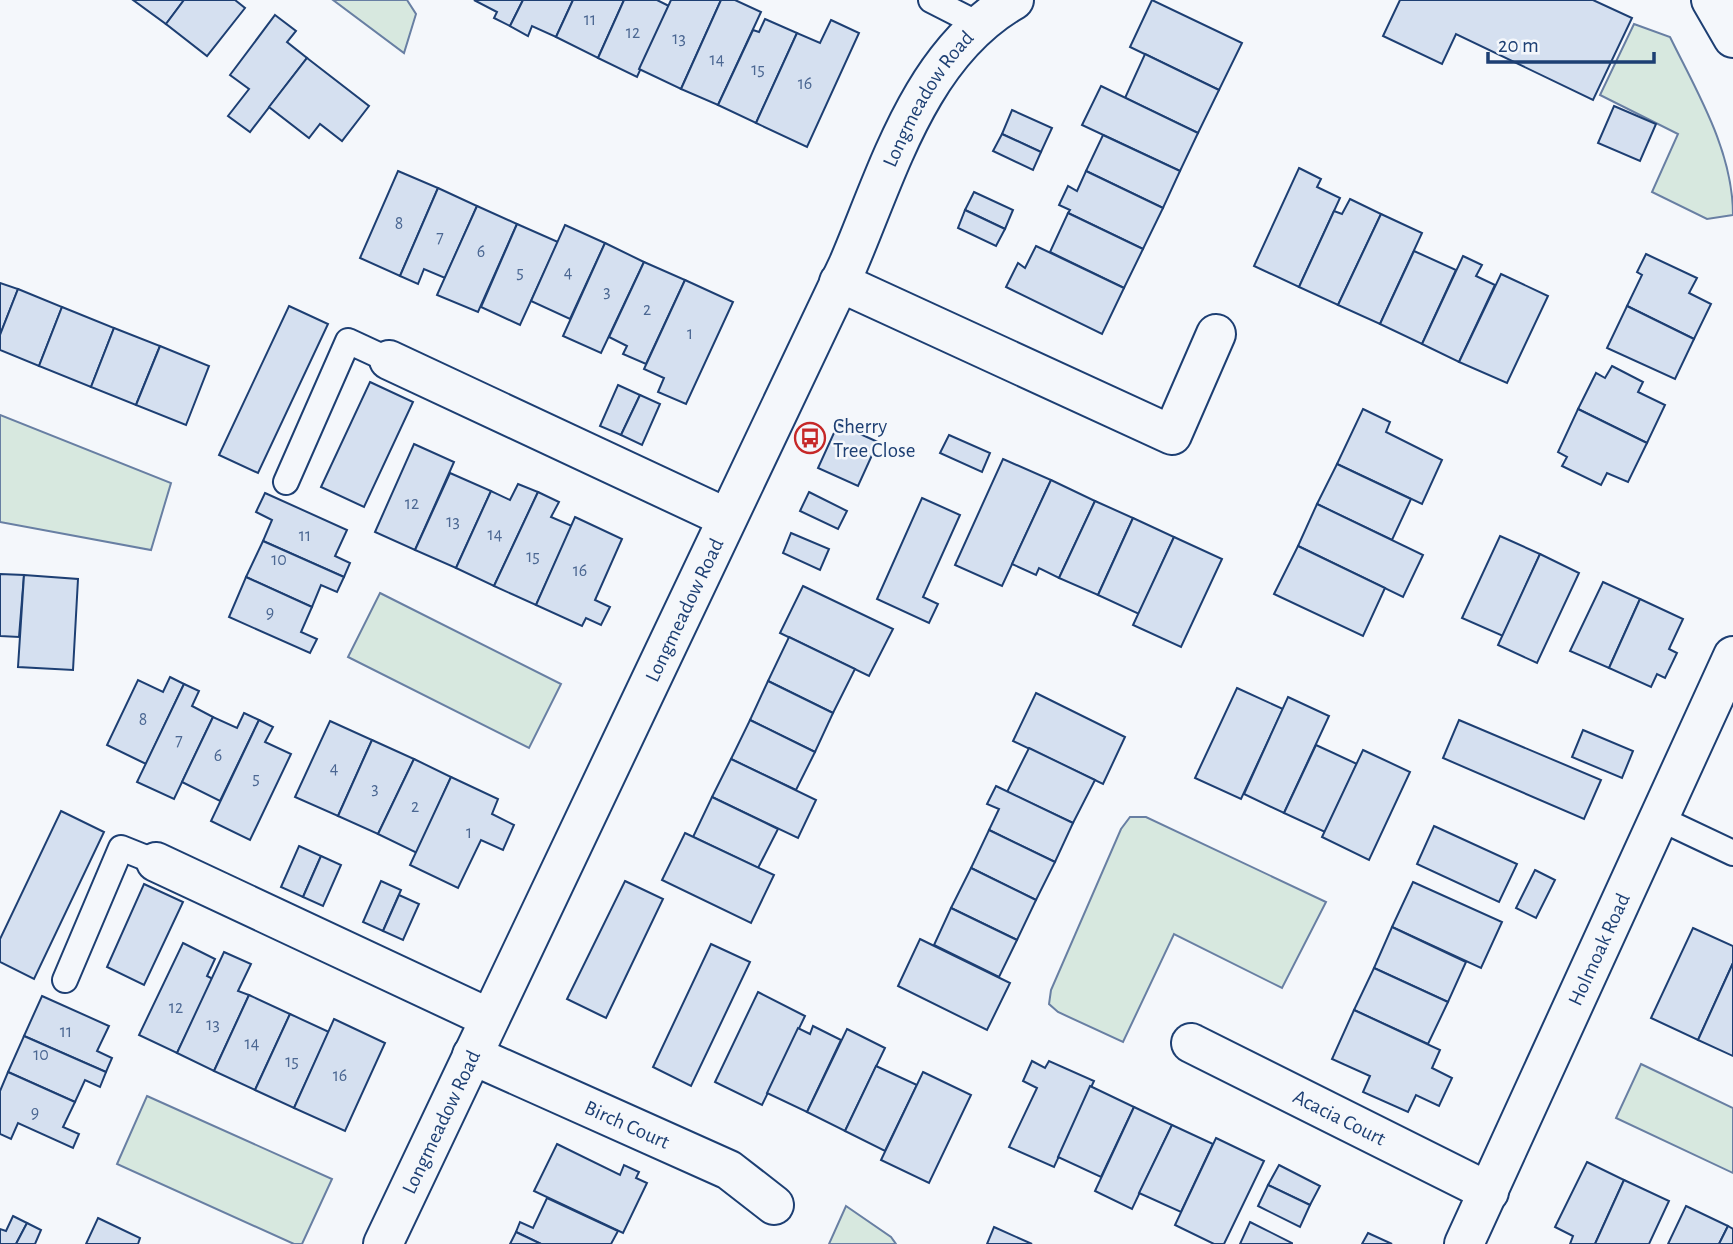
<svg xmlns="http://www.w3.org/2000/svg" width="1733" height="1244" font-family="'Alegreya Sans',sans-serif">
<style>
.green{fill:#d7e8df;stroke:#687fa3;stroke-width:2}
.building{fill:#d5e0f0;stroke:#1d3f73;stroke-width:2}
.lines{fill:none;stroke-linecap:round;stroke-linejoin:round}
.service-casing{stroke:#1d3f73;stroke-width:28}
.minor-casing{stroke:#1d3f73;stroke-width:42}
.service{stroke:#f4f7fb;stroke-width:24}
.minor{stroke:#f4f7fb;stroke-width:38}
.labels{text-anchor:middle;stroke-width:5;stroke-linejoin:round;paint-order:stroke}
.number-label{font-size:18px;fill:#4b6792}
.street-label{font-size:21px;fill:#1d3f73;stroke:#f4f7fb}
.poi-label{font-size:21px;fill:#1d3f73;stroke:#f4f7fb;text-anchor:start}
</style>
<rect width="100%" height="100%" fill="#f4f7fb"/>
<g class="green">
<polygon points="333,0 407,0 416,14 404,53"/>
<path d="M1634,24L1670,37C1697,92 1733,151 1733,215L1707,219L1652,192L1678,134L1600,95Z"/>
<polygon points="0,415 171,483 151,550 0,522"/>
<polygon points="380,593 561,684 529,748 348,657"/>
<polygon points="1130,817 1146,817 1326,902 1282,988 1174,934 1123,1042 1058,1012 1049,1004 1051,990 1121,829"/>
<polygon points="1641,1064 1733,1108 1733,1173 1616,1118"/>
<polygon points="147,1096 332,1179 302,1244 294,1244 117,1164"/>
<polygon points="846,1206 891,1237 896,1244 829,1244"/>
</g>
<g class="building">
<polygon points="133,0 184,0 166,24"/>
<polygon points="184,0 235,0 245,8 207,56 166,24"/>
<polygon points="474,0 523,0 510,26 494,18 497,12"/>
<polygon points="523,0 573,0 556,37 532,26 528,36 510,26"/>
<polygon points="573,0 624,0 598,58 556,37"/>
<polygon points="624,0 657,0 669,6 637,77 598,58"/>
<polygon points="671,0 721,0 681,89 639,69"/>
<polygon points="721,0 735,0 761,12 718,105 681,89"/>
<polygon points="1152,0 1242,43 1219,90 1130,47"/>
<polygon points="1400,0 1593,0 1632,18 1593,100 1456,34 1442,64 1383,36"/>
<polygon points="275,15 296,31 287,42 307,58 250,132 228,116 249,89 230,75"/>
<polygon points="765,19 797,33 756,123 718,105 753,30 759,32"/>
<polygon points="831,20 859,33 807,147 756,123 797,33 820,43"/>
<polygon points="1145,54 1219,90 1198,133 1125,98"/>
<polygon points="307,58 369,106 342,141 320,124 309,138 269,107"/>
<polygon points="1101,86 1198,133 1180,171 1082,125"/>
<polygon points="1614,106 1656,124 1640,161 1598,143"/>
<polygon points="1012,110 1052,128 1041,152 1002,134"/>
<polygon points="1002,134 1041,152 1033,170 993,151"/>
<polygon points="1103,135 1180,171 1163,208 1086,171"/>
<polygon points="1299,168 1321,179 1317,187 1340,198 1299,287 1254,266"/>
<polygon points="398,171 438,188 400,276 360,258"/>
<polygon points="1086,171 1163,208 1143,249 1068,213 1070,210 1059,205 1068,186 1077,191"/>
<polygon points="438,188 477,206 445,278 424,269 418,284 400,276"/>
<polygon points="974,192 1013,210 1005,229 965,210"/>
<polygon points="1350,199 1381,214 1338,305 1299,287 1334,211 1342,214"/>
<polygon points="477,206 517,224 478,312 437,295"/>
<polygon points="965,210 1005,229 996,246 958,228"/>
<polygon points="1068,213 1143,249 1124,288 1050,252"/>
<polygon points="1381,214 1422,233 1380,324 1338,305"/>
<polygon points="517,224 558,242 520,325 481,307"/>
<polygon points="565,225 605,243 570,319 531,301"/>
<polygon points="605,243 644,262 601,353 563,336"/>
<polygon points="1036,246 1124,288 1102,334 1006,287 1018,263 1025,268"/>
<polygon points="1414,251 1456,270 1422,344 1380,324"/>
<polygon points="1646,254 1697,278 1689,293 1711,304 1694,339 1627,306 1642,275 1637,272"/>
<polygon points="1463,256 1482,265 1476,276 1495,285 1459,362 1422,344"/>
<polygon points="644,262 685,280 646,364 623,354 627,346 609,337"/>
<polygon points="1501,274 1548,296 1507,383 1459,362"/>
<polygon points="685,280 733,302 686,404 658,392 664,378 644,369"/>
<polygon points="0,283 18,289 0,335"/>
<polygon points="18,289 62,307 39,366 0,350 0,335"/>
<polygon points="289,306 328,324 258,473 219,455"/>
<polygon points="1627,306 1694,339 1675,379 1607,348"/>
<polygon points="62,307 114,328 91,387 39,366"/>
<polygon points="114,328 160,346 136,405 91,387"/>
<polygon points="160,346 209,366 186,425 136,405"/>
<polygon points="1612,366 1643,382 1638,392 1665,405 1647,443 1578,409 1596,373 1605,378"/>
<polygon points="370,382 413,402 364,507 321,487"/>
<polygon points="618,385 640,395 621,435 600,426"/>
<polygon points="640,395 660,404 642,445 621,435"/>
<polygon points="1363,409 1390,422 1386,432 1442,460 1422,504 1337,464"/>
<polygon points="1578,409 1647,443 1628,482 1607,473 1601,485 1562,466 1567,457 1558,452"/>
<polygon points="838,424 878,442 858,486 818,468"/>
<polygon points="949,435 990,453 982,472 940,453"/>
<polygon points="414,444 454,462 415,550 375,532"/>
<polygon points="1003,459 1051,480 1002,586 955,565"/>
<polygon points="1337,464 1411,499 1392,540 1317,504"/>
<polygon points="450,473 491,491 456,568 415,550"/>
<polygon points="1051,480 1095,501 1059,578 1039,568 1036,575 1012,564"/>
<polygon points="518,484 538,492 494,586 456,568 491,491 510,500"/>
<polygon points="538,492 559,502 551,517 572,526 536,605 494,586"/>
<polygon points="809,492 847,511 838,529 800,511"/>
<polygon points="265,493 347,530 335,556 350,563 344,577 263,541 272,520 256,512"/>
<polygon points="922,498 960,515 923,597 938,604 929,623 877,599"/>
<polygon points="1095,501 1133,518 1098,595 1059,578"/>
<polygon points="1317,504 1423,555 1403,597 1298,546"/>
<polygon points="575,517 622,539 595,600 610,607 601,625 586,618 582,626 536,605"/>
<polygon points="1133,518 1174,537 1139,614 1098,595"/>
<polygon points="791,533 829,549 820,570 783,553"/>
<polygon points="1500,536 1540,554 1503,636 1462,618"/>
<polygon points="1174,537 1222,559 1181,647 1133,625"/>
<polygon points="263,541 344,577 337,592 321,585 312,607 246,577"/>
<polygon points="1298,546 1385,588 1363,636 1274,594"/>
<polygon points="1540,554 1579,573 1537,663 1498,645"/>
<polygon points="0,574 24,575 19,637 0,636"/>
<polygon points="24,575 78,579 73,670 18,667"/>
<polygon points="246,577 312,607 301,632 317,639 310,653 229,617"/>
<polygon points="1603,582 1640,599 1609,668 1570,651"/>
<polygon points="803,586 893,629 869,676 780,633"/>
<polygon points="1640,599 1683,619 1669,649 1677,653 1665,678 1657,674 1651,687 1609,668"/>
<polygon points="789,637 855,669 833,713 768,681"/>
<polygon points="170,677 184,684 146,764 107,745 138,680 163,692"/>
<polygon points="768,681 833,713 815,752 750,720"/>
<polygon points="184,684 199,691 192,706 213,717 174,799 137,782"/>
<polygon points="1237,688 1283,709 1241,799 1195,778"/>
<polygon points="1036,693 1125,737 1103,784 1013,741"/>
<polygon points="1288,697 1329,716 1284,813 1244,794"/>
<polygon points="244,713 259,720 220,801 182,782 213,717 237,728"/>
<polygon points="259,720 273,727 265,742 291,754 250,840 211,821"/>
<polygon points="750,720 815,752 796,790 731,759"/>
<polygon points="1459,720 1601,780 1584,819 1443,758"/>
<polygon points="330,721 372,740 338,816 295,797"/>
<polygon points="1583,730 1633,751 1622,778 1572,757"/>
<polygon points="372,740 414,759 378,834 338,816"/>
<polygon points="1316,745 1357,764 1325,832 1284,813"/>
<polygon points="1029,748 1095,780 1073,823 1007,792"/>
<polygon points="1363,750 1410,772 1369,860 1322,837"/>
<polygon points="414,759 451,777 417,853 378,834"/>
<polygon points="731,759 816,800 798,838 712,797"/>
<polygon points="451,777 498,799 492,814 514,825 503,850 481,840 458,888 410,865"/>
<polygon points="996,786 1073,823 1055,862 989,830 999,809 987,804"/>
<polygon points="712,797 778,829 758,868 693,837"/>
<polygon points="61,811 104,832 34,979 0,962 0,939"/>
<polygon points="1434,826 1517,864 1499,902 1417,864"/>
<polygon points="989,830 1055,862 1036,900 971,868"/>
<polygon points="685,833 774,875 751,923 662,880"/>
<polygon points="299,846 321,856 303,897 281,887"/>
<polygon points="321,856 341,865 323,906 303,897"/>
<polygon points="971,868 1036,900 1017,940 951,908"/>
<polygon points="1535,870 1555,880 1536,918 1516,908"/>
<polygon points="381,881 401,890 383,931 363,922"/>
<polygon points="625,881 663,899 606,1018 567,999"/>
<polygon points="1413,882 1502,922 1481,968 1392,927"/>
<polygon points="144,884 183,902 144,985 107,967"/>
<polygon points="399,895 419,904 403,940 383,931"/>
<polygon points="951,908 1017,940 999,977 934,945"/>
<polygon points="1392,927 1466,962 1448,1002 1374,968"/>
<polygon points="1693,928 1733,946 1733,963 1698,1040 1651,1018"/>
<polygon points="920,939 1010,983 987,1030 898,986"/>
<polygon points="183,943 215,959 207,976 213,979 177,1053 139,1035"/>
<polygon points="711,944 750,962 691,1086 653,1067"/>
<polygon points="224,952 251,964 238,991 249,995 214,1071 177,1053"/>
<polygon points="1733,963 1733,1056 1698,1040"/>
<polygon points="1374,968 1448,1002 1428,1044 1354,1010"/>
<polygon points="758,992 805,1016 762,1105 715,1082"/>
<polygon points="249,995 290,1014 255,1090 214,1071"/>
<polygon points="42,996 109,1026 97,1051 112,1058 106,1072 24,1036"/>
<polygon points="1354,1010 1440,1050 1432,1068 1452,1078 1439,1106 1416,1095 1408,1112 1363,1092 1370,1076 1332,1059"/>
<polygon points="290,1014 329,1032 294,1108 255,1090"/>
<polygon points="334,1019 385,1043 345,1131 294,1108"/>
<polygon points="813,1026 841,1040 807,1112 767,1093 798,1028 810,1034"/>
<polygon points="847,1029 885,1048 845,1131 807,1112"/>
<polygon points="24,1036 106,1072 100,1087 85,1080 75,1102 8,1072"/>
<polygon points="1032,1061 1045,1068 1049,1061 1094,1081 1054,1167 1009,1147 1037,1088 1023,1081"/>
<polygon points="876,1066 917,1085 885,1151 845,1131"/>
<polygon points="8,1072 75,1102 63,1127 79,1134 73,1148 18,1123 11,1139 0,1134 0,1091"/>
<polygon points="923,1072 971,1095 929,1183 881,1160"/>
<polygon points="1090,1086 1134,1107 1101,1177 1058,1157"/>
<polygon points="1134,1107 1172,1125 1132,1209 1095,1191"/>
<polygon points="1172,1125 1213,1144 1181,1212 1139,1193"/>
<polygon points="1216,1138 1264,1161 1224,1244 1214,1244 1175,1225"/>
<polygon points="557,1144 620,1175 624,1165 639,1172 636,1178 647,1183 623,1233 534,1191"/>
<polygon points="1587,1162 1624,1180 1595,1244 1570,1244 1573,1236 1555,1227"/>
<polygon points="1279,1165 1320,1186 1310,1205 1268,1185"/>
<polygon points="1624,1180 1669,1201 1649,1244 1595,1244"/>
<polygon points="1268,1185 1310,1205 1300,1227 1258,1206"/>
<polygon points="547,1198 618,1231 611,1244 541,1244 516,1232 520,1222 533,1228"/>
<polygon points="1686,1206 1728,1226 1719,1244 1668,1244"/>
<polygon points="13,1216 27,1223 16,1244 0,1244 0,1229 6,1231"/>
<polygon points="98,1218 140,1238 138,1244 86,1244"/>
<polygon points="1250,1222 1292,1243 1292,1244 1240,1244"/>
<polygon points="27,1223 41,1230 35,1244 16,1244"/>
<polygon points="1728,1226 1733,1229 1733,1244 1719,1244"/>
<polygon points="994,1227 1032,1244 987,1244"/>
<polygon points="516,1232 541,1244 510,1244"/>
<polygon points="1368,1233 1392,1244 1362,1244"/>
</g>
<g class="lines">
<g class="service-casing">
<g id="service">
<polyline points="931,0 982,26"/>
<polyline points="286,482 348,341 389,360"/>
<polyline points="1659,818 1733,853"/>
<polyline points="65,980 121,848 156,862"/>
</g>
</g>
<g class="minor-casing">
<g id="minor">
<polyline points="1711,0 1733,38"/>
<polyline points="839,282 1172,435 1216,334"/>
<polyline points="389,360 727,518"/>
<polyline points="156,862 489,1018"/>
<path id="s1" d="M1191,1043L1489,1192"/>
<path id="s2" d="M472,1055L729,1170L774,1205"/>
<path id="s3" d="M383,1244L848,265C888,172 920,54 1014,0"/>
<path id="s4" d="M1464,1244L1733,656"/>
</g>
</g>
<use href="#service" class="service"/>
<use href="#minor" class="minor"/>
</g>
<defs>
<g id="bus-ring" transform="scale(1.575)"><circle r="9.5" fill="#f4f7fb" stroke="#c62828" stroke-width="1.5"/><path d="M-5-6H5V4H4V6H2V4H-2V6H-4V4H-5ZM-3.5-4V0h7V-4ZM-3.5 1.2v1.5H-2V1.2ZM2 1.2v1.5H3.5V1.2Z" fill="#c62828"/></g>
</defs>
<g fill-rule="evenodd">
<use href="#bus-ring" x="810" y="438"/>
</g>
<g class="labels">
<g class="number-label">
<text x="590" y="25">11</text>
<text x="633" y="38">12</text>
<text x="679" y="44">13</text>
<text x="717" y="65">14</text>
<text x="758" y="75">15</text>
<text x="805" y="89">16</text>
<text x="399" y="229">8</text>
<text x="440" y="243">7</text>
<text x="481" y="257">6</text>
<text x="520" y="278">5</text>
<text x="568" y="278">4</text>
<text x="607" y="297">3</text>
<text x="647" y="315">2</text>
<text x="690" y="339">1</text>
<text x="412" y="509">12</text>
<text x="453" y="527">13</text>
<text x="495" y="540">14</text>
<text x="305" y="541">11</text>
<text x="533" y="562">15</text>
<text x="279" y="565">10</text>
<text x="580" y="576">16</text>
<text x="270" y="618">9</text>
<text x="143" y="725">8</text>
<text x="179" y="746">7</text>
<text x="218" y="761">6</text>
<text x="334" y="774">4</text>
<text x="256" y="784">5</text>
<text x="375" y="794">3</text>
<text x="415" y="812">2</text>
<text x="469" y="838">1</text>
<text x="176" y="1013">12</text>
<text x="213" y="1030">13</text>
<text x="66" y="1037">11</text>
<text x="252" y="1049">14</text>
<text x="41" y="1060">10</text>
<text x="292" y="1067">15</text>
<text x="340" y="1081">16</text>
<text x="35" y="1118">9</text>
</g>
<g class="street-label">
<text dy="7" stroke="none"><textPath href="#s3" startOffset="1269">Longmeadow Road</textPath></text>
<text dy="7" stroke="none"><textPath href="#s3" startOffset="702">Longmeadow Road</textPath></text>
<text dy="7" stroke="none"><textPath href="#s4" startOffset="324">Holmoak Road</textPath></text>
<text dy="7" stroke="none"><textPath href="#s1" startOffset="166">Acacia Court</textPath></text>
<text dy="7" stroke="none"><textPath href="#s3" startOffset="135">Longmeadow Road</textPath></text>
<text dy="7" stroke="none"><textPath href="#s2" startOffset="170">Birch Court</textPath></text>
</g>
<g class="poi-label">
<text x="833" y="433">Cherry<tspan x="833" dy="24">Tree Close</tspan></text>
</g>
</g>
<path d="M1488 52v10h166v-10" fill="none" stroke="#1d3f73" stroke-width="3.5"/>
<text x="1498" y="52" font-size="21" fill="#1d3f73" stroke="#f4f7fb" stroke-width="5" paint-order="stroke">20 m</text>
</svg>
